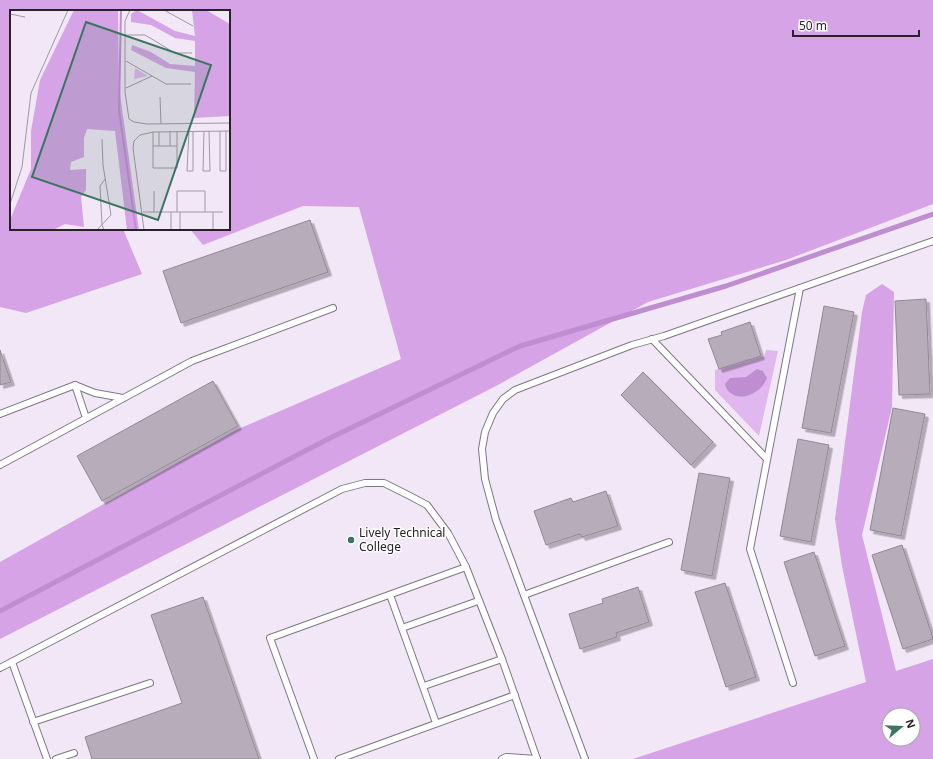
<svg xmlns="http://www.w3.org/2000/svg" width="933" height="759" font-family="'Noto Sans',sans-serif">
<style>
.green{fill:#e0b7ef}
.forest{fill:#d5a3e6;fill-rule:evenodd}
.water{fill:#bf8ed0}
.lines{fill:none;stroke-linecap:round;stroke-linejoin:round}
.stream{stroke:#bf8ed0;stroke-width:5}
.building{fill:#b6acba;stroke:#928895;filter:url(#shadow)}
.lane-casing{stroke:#807683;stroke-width:8}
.lane{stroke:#fff;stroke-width:6}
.poi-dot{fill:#3a755f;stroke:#fff;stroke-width:1.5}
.labels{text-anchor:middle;stroke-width:3;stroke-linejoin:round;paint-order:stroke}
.poi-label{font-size:12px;fill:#262228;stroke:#fff;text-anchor:start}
.inset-river{fill:none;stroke:#bf8ed0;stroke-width:2}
.inset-road{fill:none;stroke:#a098a4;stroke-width:1}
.view{fill:#3a755f;fill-opacity:0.15;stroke:#3a755f;stroke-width:2}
.inset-edge{fill:none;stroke:#262228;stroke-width:2}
</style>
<defs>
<filter id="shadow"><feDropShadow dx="3.5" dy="3.5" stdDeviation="0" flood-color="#0004"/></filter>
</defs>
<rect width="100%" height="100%" fill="#f2e7f6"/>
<polygon class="green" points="766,350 778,351 759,436 715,390 715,370 761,356 764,357"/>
<g class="forest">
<polygon points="0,0 933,0 933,204 786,260 648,302 496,386 0,639 0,562 236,430 401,359 359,207 303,206 203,245 190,229 229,229 229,11 11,11 11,229 123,229 142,274 26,313 0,307"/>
<path d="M882,284L894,292L892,407L862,535L896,671L933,659V759H633L866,682L842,566L835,519L862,312L866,295ZM889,715H913V739H889Z"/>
</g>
<path class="water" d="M757,369L763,371L767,378C761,394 737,405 726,388L725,384L730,378L746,377Z"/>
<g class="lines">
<polyline class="stream" points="0,611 326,440 520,346 726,286 933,214"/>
</g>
<g class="building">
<polygon points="310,220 328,272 181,323 163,271"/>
<polygon points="926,299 930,394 899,395 895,301"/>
<polygon points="824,306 854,312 831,433 802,428"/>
<polygon points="750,322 761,356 719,369 708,339 722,335 721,332"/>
<polygon points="0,350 11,382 0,385"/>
<polygon points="643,372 713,442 691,465 621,395"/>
<polygon points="213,381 238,426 102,501 77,456"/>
<polygon points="893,408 925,414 901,536 870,530"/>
<polygon points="798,439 829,445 811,542 780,536"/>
<polygon points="699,473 730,478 712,576 681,570"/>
<polygon points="606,491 618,526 582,537 580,534 546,545 534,511 571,498 573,502"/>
<polygon points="902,545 933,638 933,639 903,649 872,555"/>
<polygon points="814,552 845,646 815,656 784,562"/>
<polygon points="725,583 756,677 726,687 695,592"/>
<polygon points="638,587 649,622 616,633 617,637 580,649 569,614 603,603 602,599"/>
<polygon points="203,597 259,759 92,759 85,737 182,703 151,615"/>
</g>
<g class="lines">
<g class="lane-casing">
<g id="lane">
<polyline points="652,339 767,459"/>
<polyline points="75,385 86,418"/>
<polyline points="0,414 75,385 95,393 123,398"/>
<polyline points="0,465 192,361 333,308"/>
<polyline points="390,595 436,723"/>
<polyline points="524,595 669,542"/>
<polyline points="402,628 478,601"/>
<polyline points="12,662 47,759"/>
<polyline points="0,668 342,489 365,483 384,483 408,495 427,505 448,533 466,567 502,659 537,759"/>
<polyline points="793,683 750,549 800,288"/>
<polyline points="424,686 502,659"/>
<polyline points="33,722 150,683"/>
<polyline points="56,759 74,753"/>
<polyline points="314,759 270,638 466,567"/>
<polyline points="339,759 515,695"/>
<polyline points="502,759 506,757 537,759"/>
<polyline points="585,759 496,520 485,479 482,449 485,432 493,413 503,399 515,390 632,345 664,336 933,241"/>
</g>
</g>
<use href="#lane" class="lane"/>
</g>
<circle class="poi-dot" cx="351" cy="540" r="4"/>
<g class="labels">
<g class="poi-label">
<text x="359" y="537">Lively Technical<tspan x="359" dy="14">College</tspan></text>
</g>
</g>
<g transform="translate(10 10)">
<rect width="220" height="220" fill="#f2e7f6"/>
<path d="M125,58L138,66L124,69Z" fill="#e0b7ef"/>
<path d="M64,0H108L109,77L129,220H117L105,121L77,119L74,128V147L61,152L60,160L76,159V180L71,187L74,217L55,214L43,220H0V210L21,159V121L30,70ZM127,0L165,21L185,26L182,0H196L220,14V106L184,108L185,62L156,58L121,40L122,35L141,42L160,54L185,56V31L165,28L141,15L121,12V4Z" fill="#d5a3e6"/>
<path class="inset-river" d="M111,0L109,100L126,220"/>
<path class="inset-road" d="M120,0L115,11V82L119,109L124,112L137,114L220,113M154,0L183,16M0,4L15,7M115,25H135L165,43H182M116,51L156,74H181M116,78L142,66M150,87L151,114M160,121V136M179,121L177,161H183V121M194,121L193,161H200L199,121M210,121V161H216V121M143,122V158H167V121M149,122V136M143,136H167M0,194L12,157L21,83L58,0M133,202H213M144,202V181M167,202V181H195V202M170,202V220M203,202V220M87,220L101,205L93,155L92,129M94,220L92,215L90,176L95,169M134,220L123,138L124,131L130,125L143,122L220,121M161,220V202"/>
<path class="view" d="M76,12L201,55L148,210L22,167Z"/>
<rect width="220" height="220" class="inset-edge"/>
</g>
<g transform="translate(901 727) rotate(71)"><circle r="19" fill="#ffffff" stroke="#a8a7a9"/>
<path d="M0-3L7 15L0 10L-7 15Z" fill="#3a755f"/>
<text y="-6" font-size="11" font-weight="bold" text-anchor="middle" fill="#262228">N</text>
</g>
<path d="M793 30v6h126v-6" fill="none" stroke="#262228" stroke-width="2"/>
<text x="799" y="30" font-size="12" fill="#262228" stroke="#ffffff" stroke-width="3" paint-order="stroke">50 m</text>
</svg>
